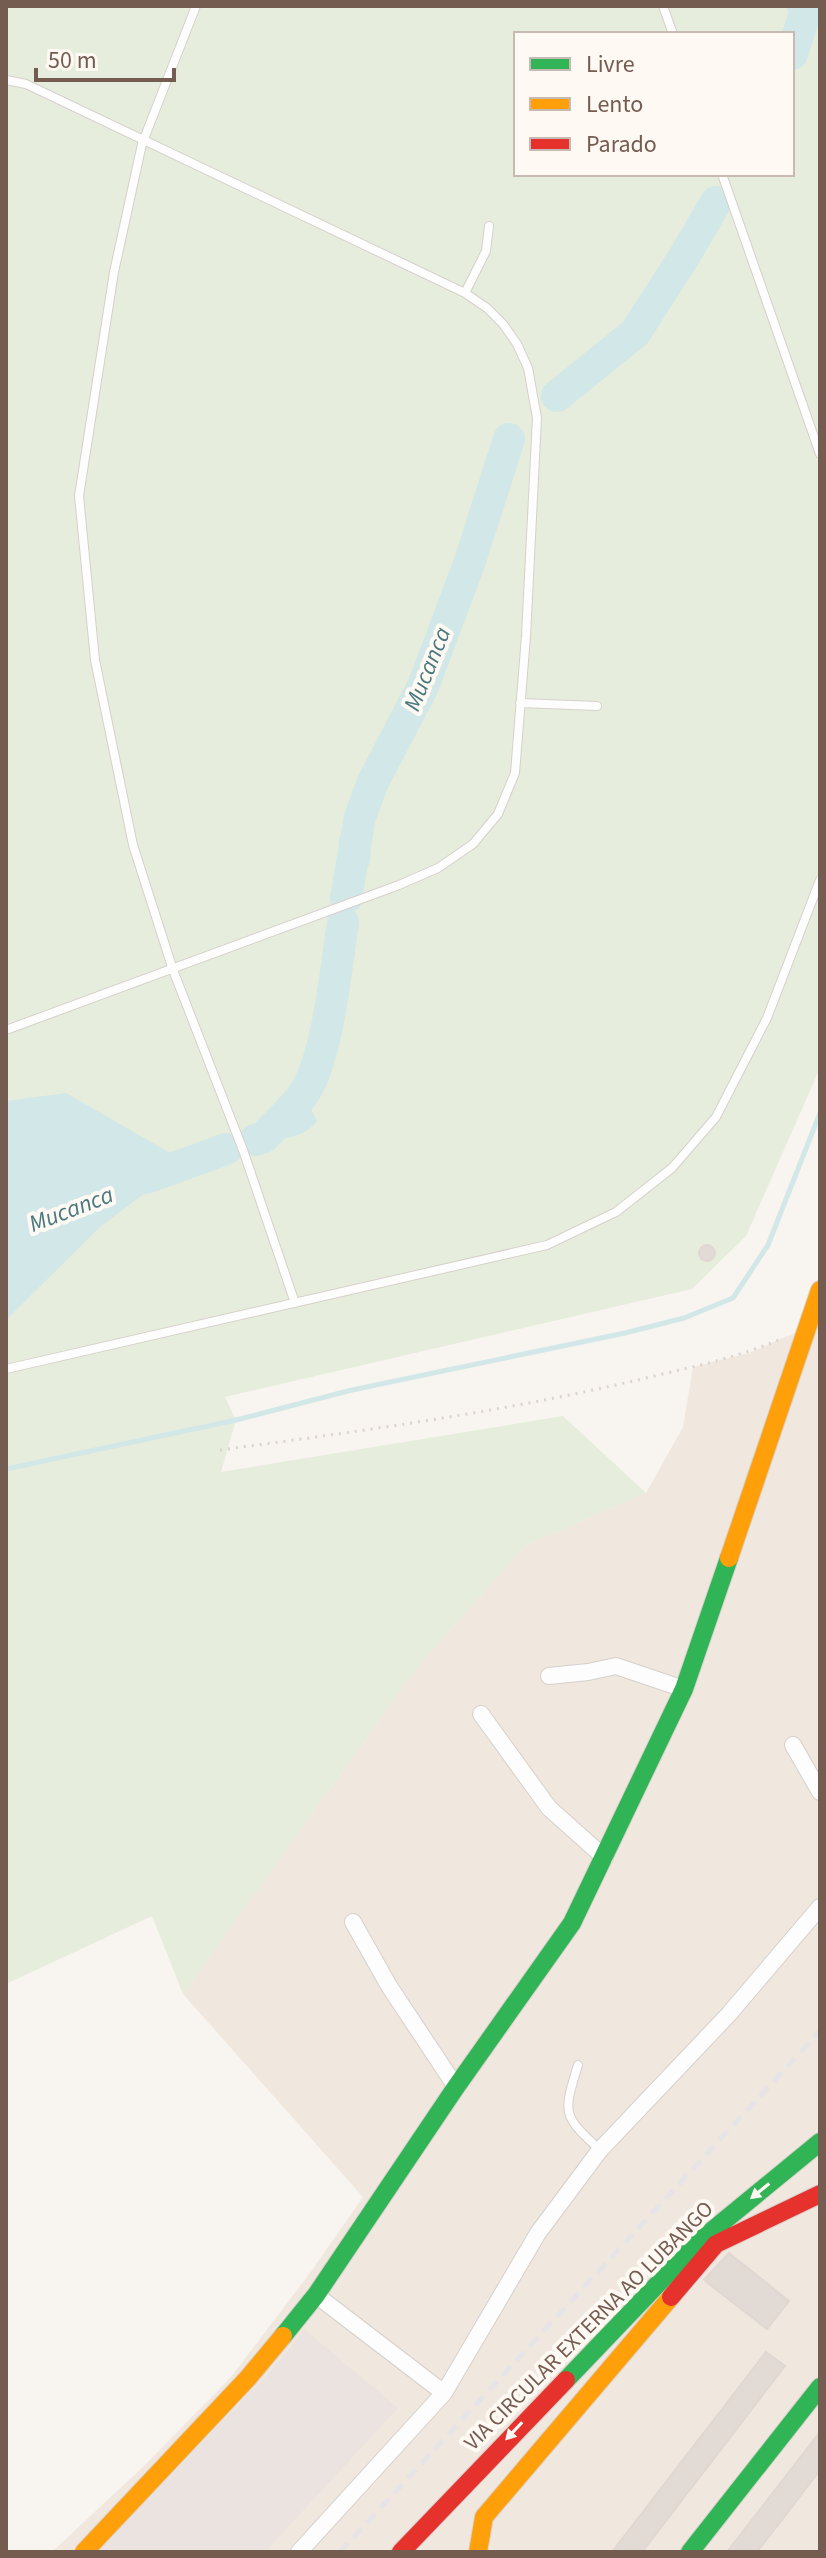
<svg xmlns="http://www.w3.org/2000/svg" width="826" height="2558" font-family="'Source Sans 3',sans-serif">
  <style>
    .residential { fill: #f0e7df }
    .industrial { fill: #eae3df }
    .green { fill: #e7eddc; fill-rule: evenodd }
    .water { fill: #d2e7e8 }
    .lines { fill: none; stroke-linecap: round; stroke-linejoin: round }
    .stream { stroke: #d2e7e8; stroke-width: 5 }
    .river { stroke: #d2e7e8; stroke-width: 32 }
    .building { fill: #e2dad5; stroke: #e0d7d3; stroke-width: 2 }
    .lane-casing { stroke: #d6d0cb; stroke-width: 10 }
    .street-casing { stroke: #d6d0cb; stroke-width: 18 }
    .fast-casing { stroke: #d8d1cc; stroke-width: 20 }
    .slow-casing { stroke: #d8d1cc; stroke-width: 20 }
    .jam-casing { stroke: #d8d1cc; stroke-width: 20 }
    .path { stroke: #dad3d1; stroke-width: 3; stroke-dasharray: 2 6; stroke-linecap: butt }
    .lane { stroke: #fefdfd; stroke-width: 8 }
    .street { stroke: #fefdfd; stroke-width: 16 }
    .fast { stroke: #30b455; stroke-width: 18 }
    .slow { stroke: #ff9f0a; stroke-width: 18 }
    .jam { stroke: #e5322d; stroke-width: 18 }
    .rail { stroke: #e6e4e6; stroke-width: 5; stroke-dasharray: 12 8; stroke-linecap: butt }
    .oneway { fill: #fef9f3 }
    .labels { text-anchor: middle; stroke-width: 8; stroke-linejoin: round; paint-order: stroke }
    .street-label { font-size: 22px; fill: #755c51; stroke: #fef9f3 }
    .water-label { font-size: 24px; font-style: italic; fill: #49797f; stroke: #fef9f3 }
  </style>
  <rect width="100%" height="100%" fill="#f8f4f0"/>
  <path class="residential" d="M820,1290V2552H52L146,2464L231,2377L310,2273L363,2197L183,1994L419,1665L525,1546L646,1493L683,1427L693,1367L749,1353L808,1327Z"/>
  <path class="industrial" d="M304,2329L398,2408L265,2552H96L274,2368Z"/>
  <path class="green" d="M6,6H820V1068L746,1236L692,1289L225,1397L236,1420L221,1472L563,1416L646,1493L525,1546L419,1665L183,1994L152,1916L6,1984ZM516,34H792V174H516Z"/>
  <path class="water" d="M360,817L363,835L371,850L369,865L361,877L350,883C340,872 337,853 339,838L348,831L352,818Z
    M66,1093L186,1162L100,1227L6,1320V1101Z
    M303,1095L317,1121C303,1139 284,1139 264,1137L260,1128C269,1109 286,1103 303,1095Z"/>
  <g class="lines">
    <path class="stream" d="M6,1469L236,1420L352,1390L625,1333L684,1318L733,1298L768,1245L820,1113"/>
    <path class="river" d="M792,54L805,13L803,6
      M557,396L635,333L685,255L716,202
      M346,898L360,817L372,784L424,684L470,561L509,439
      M255,1140L264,1137C276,1124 291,1111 302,1096C328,1061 336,967 343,922
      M146,1178L226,1149"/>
  </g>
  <path class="building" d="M699 1253a8 8 0 1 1 16 0a8 8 0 1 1-16 0Z
    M729,2253L789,2301L767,2329L704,2280Z
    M766,2352L785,2366L649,2543L642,2552H612Z
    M820,2432V2470L788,2512L757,2552H727Z"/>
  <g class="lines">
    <g class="lane-casing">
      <path id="lane" d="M196,6L142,144L114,272L79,496L95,660L133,845L173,970L243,1150L295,1303
        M663,6L673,34
        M6,80L26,84L465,293L487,308L503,324L517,344L528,368L537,418L526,636L515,773L498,814L473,844L438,868L399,885L6,1030
        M722,174L820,454
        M465,293L486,251L489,226
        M520,703L597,706
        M6,1369L547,1245L616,1212L672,1168L716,1117L767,1018L820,880
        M578,2065C563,2114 562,2115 600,2150"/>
    </g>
    <g class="street-casing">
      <path id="street" d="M549,1676L588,1672L616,1666L684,1689
        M481,1714L549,1808L605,1858
        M793,1745L820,1792
        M353,1922L389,1986L456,2087
        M316,2295L444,2393
        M299,2552L444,2393L538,2233L600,2150L729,2014L820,1907"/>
    </g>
    <g class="fast-casing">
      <path id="fast" d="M283,2336L316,2295L456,2087L572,1923L684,1689L729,1558
        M566,2380L697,2243L820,2142
        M690,2552L820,2387"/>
    </g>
    <g class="slow-casing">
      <path id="slow" d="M729,1558L820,1290
        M84,2552L248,2378L283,2336
        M478,2552L484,2517L671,2297"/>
    </g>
    <g class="jam-casing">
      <path id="jam" d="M671,2297L716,2244L820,2194
        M401,2552L566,2380"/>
    </g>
    <path class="path" d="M220,1450C362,1431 503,1412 642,1379C690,1367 738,1358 783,1338"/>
    <use href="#lane" class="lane"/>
    <use href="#street" class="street"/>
    <use href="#fast" class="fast"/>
    <use href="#slow" class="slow"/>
    <use href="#jam" class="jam"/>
    <path class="rail" d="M340,2552L820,2031"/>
  </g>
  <defs><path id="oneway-solid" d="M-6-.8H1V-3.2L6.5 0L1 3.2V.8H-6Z" transform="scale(2)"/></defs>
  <g class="oneway">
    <use href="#oneway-solid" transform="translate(760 2191) rotate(141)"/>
    <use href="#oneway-solid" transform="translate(514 2431) rotate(133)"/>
  </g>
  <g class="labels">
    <g class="street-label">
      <text transform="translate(588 2325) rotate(-45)" y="8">VIA CIRCULAR EXTERNA AO LUBANGO</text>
    </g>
    <g class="water-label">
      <text transform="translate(427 669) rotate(-68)" y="8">Mucanca</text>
      <text transform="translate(71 1209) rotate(-21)" y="8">Mucanca</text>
    </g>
  </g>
  <rect width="826" height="2558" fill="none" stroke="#755c51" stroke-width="16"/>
  <rect x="514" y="32" width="280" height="144" fill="#fef9f3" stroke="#c7bab2" stroke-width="2"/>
  <rect x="530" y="58" width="40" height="12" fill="#30b455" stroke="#c7bab2" stroke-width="2"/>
  <text x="586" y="72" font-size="24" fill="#755c51">Livre</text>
  <rect x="530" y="98" width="40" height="12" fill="#ff9f0a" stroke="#c7bab2" stroke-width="2"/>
  <text x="586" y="112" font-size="24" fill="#755c51">Lento</text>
  <rect x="530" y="138" width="40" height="12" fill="#e5322d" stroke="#c7bab2" stroke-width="2"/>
  <text x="586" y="152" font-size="24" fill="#755c51">Parado</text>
  <path d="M36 68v12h138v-12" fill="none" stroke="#755c51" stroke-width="4"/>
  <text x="48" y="68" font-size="24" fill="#755c51" stroke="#fef9f3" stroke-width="6" paint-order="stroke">50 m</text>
</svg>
